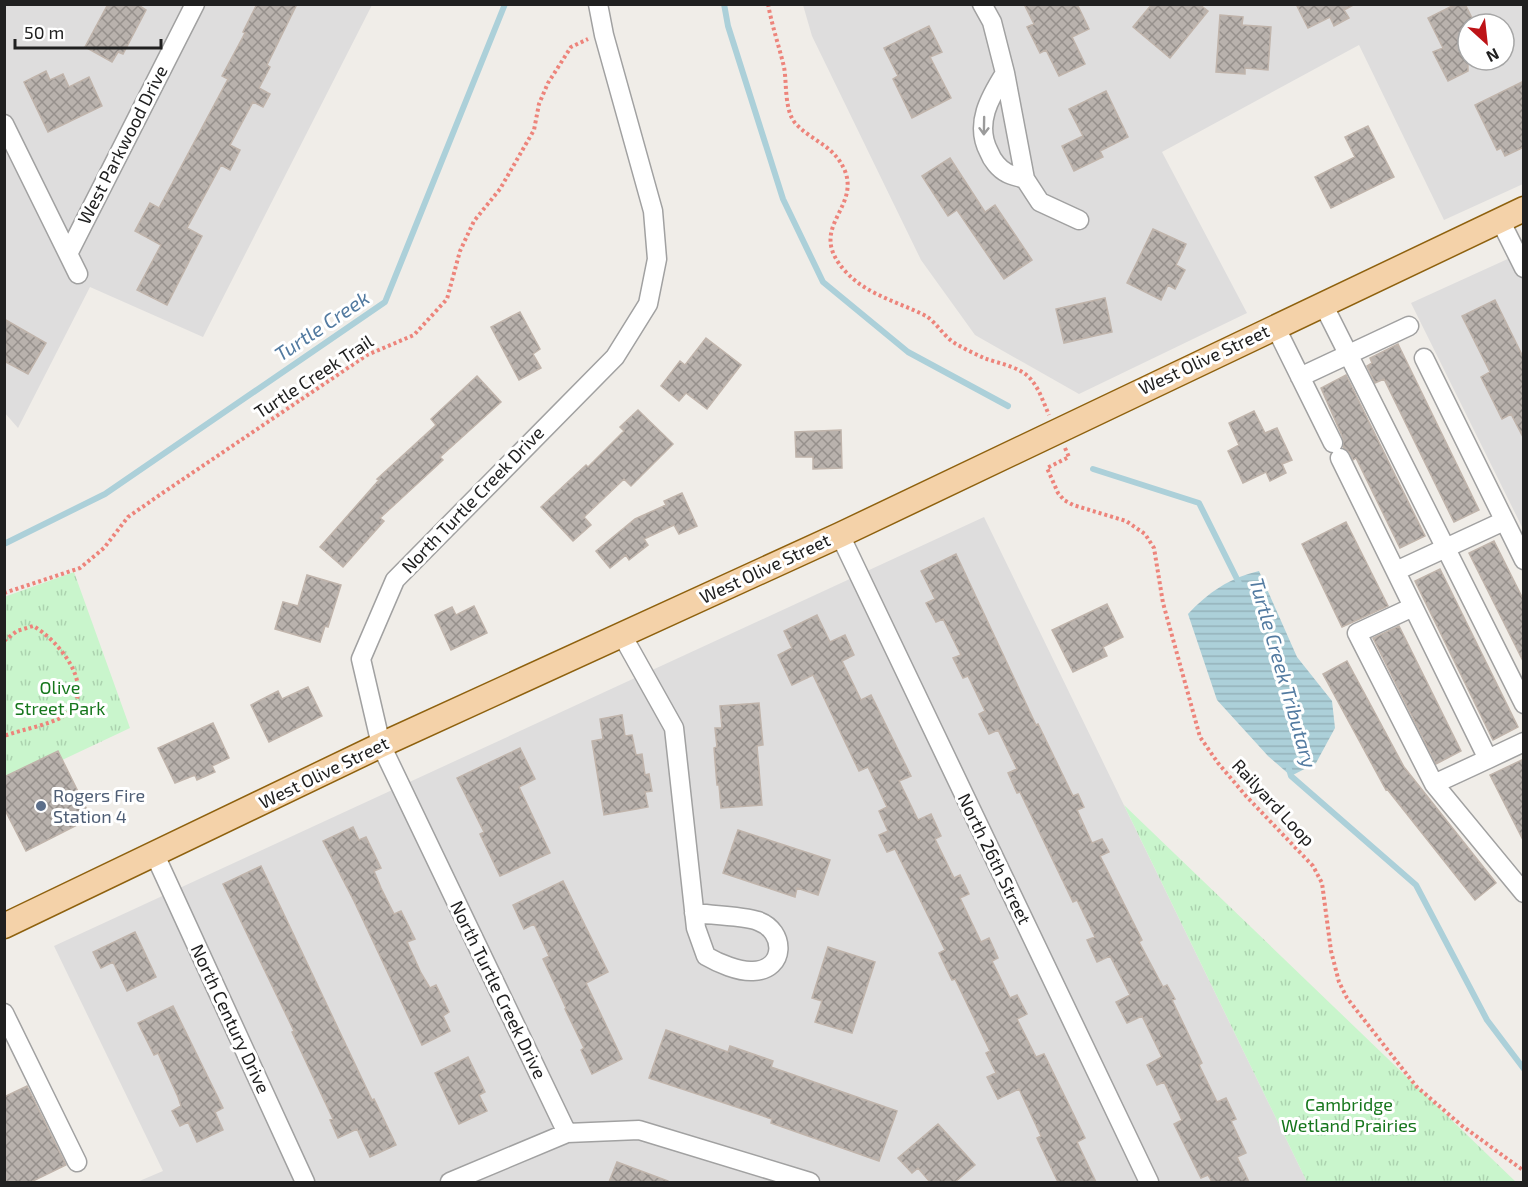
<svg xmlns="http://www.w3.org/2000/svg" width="1528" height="1187" font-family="'Exo 2',sans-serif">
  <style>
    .residential { fill: #dedddd; fill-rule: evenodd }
    .park { fill: url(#park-tufts) }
    .water { fill: url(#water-rules) }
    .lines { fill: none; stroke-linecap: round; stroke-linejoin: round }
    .stream { stroke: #acd0d9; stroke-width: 6 }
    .building { fill: url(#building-cross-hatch); stroke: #c0b4ab; stroke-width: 1.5 }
    .minor-casing { stroke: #a1a1a1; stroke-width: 21 }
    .major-casing { stroke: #8e610e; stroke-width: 27 }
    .path { stroke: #ed847b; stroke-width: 4; stroke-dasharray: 3 3; stroke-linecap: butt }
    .minor { stroke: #fff; stroke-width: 18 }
    .major { stroke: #f4d2a9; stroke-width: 24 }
    .oneway { stroke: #9b9b9b }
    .service-dot { fill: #5c6f8a; stroke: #fff; stroke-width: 2 }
    .labels { text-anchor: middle; stroke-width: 6; stroke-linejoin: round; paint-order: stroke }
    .street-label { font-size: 18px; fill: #202020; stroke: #fff }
    .park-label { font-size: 18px; fill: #16761c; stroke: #fff }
    .service-label { font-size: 18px; fill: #4e5e75; stroke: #fff; text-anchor: start }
    .water-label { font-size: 20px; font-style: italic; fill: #527aa0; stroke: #fff }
  </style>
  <defs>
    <pattern id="park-tufts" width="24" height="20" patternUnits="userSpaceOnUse" patternTransform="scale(1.5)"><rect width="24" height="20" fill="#c9f5cc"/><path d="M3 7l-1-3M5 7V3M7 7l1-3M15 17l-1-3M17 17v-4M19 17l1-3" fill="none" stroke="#acd2af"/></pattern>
    <pattern id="water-rules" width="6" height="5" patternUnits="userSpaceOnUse" patternTransform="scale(1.5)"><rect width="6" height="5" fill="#acd0d9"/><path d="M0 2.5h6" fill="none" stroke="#94b2ba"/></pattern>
    <pattern id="building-cross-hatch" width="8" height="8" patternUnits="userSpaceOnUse" patternTransform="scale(1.5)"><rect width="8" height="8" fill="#b9b2ad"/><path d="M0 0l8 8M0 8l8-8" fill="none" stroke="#96908c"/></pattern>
  </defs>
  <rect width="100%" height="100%" fill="#f0ede8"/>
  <path class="residential" d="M4,5H372L203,337L90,287L18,428L4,412Z
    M803,5H1523V184L1444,220L1359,45L1162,152L1247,313L1079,394L975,335L921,260L812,36ZM1468,24H1504V60H1468Z
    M1523,252V529L1411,303Z
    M984,517L1307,1182H137L163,1171L54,946Z"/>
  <path class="park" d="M74,572L130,728L5,787L4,597Z
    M1124,805L1516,1182H1307Z"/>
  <path class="water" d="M1259,571L1297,657L1332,701L1335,728L1316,763L1291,776L1268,756L1217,700L1188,614C1209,592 1229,578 1259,571Z"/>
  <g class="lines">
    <path class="stream" d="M724,4L728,26L783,199L823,282L908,352L1008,406
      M1093,469L1199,503L1239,583
      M4,544L105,494L385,302L505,4
      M1289,769L1291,776L1416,885L1487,1020L1524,1069"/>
  </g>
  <path class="building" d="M108,4H137L146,10L123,54L118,52L112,62L85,47Z
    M257,4H297L267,65L270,67L259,88L270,94L263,107L253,102L230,145L240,150L230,170L221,165L187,228L202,236L167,305L137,290L161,245L135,231L150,203L159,208L228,79L222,76L245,33L243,32Z
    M1024,4H1077L1089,29L1072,37L1085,64L1059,76L1046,50L1040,53L1027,27L1034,24Z
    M1152,4H1199L1208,11L1170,58L1133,27Z
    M1296,4H1355L1344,10L1349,18L1334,26L1330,17L1308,28Z
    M1456,4H1465L1475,24H1468V71L1448,81L1433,52L1443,48L1428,18Z
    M1220,15L1243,17L1242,25L1271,27L1268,70L1245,68V74L1216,72Z
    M929,26L942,52L930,57L951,98L912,118L893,79L898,76L884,48Z
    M46,71L50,80L63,74L69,87L89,77L102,106L48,132L24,82Z
    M1524,81V147L1505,156L1501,148L1497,150L1475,105Z
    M1106,91L1128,137L1100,151L1103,157L1074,171L1062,146L1083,136L1069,109Z
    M1368,126L1394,177L1331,208L1315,177L1355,157L1345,137Z
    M950,158L985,212L995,205L1032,260L1004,279L957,210L948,216L922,176Z
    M1153,229L1186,244L1176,265L1185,270L1175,289L1168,285L1161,300L1127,283Z
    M1105,298L1112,332L1064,343L1056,309Z
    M1495,300L1524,359V439L1511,414L1502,419L1481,377L1490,372L1462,316Z
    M520,312L540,349L533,354L541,368L519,380L491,327Z
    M4,319L46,343L28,374L4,361Z
    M706,338L741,365L707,409L686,393L679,401L661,386L680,361L685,365Z
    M1398,344L1479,510L1454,522L1384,379L1375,383L1367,366L1372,363L1370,358Z
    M1346,375L1425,536L1400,548L1356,458L1353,460L1350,453L1343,447V438L1321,388Z
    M477,376L501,402L440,457L443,460L380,518L384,521L343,567L320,547L379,480L377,479L436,425L431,419Z
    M638,410L673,444L631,486L624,479L584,517L591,525L573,541L541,507L586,465L588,467L624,431L620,427Z
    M1254,411L1265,433L1277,428L1292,460L1282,464L1286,473L1270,481L1266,472L1243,483L1228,451L1239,445L1229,423Z
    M841,430L842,468L813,469V457H796L795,432Z
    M682,493L697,526L679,534L674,525L644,539L648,545L629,560L626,555L610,568L596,551L635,519L666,505L664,501Z
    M1346,522L1388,606L1342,627L1302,544Z
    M1494,541L1524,601V663L1469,553Z
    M956,554L1036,725L1038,724L1073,796L1078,794L1084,807L1077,810L1092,843L1102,839L1109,852L1100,856L1142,940L1139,942L1163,987L1167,985L1175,999L1172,1000L1202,1063L1199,1065L1217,1102L1226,1098L1236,1119L1231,1121L1246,1153L1237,1157L1249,1182H1212L1208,1175L1201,1178L1174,1124L1182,1120L1164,1082L1157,1085L1147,1065L1162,1057L1142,1016L1127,1023L1116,1002L1130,995L1110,956L1097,962L1087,940L1095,937L1077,900L1073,902L1020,792L1017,793L1008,773L1017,769L998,730L989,734L979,714L985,711L968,676L963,678L953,658L961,655L943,619L936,622L926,603L935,599L921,571Z
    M1440,569L1518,727L1493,740L1415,581Z
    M307,575L341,585L328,627L325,626L320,642L275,629L283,602L298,606Z
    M1107,604L1123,637L1103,647L1107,656L1073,672L1052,630Z
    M474,606L487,633L451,650L435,615L452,607L456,615Z
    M817,615L830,642L845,635L854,655L842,661L861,700L871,695L911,776L899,781L918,820L931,814L941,836L935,839L954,878L960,875L969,894L960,898L981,942L989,938L998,958L992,961L1010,998L1017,995L1027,1014L1017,1019L1036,1057L1044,1054L1085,1138L1077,1142L1096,1182H1058L1037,1138L1041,1136L1019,1089L998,1099L987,1077L996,1073L986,1053L990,1051L955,979L952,980L939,953L945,950L895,849L887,852L879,835L888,831L879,811L887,807L868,767L859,771L813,675L792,685L778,655L792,648L784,631Z
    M1399,626L1461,751L1436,764L1373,638Z
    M1347,661L1404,767L1496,883L1475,900L1387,789L1386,790L1323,674Z
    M308,687L322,716L269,742L251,705L278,691L282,699Z
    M759,703L763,745L757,746L762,805L721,808L719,785H717L714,748L717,747L715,728H722L720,706Z
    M622,715L625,736L632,735L636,755L642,754L645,775L649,774L652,791L645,792L648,807L604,815L592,741L603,739L600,719Z
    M213,723L229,758L212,766L215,772L197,780L195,775L175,783L158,748Z
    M520,748L535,779L519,787L550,853L500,876L480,834L484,832L457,778Z
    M58,751L91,818L26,851L4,808V777Z
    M1524,759V842L1490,775Z
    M353,827L359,840L366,837L381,868L374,871L381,888L394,914L401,911L415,939L407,942L421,973L430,988L436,985L449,1012L443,1016L450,1031L422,1045L354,901L323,841Z
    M738,830L830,860L818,895L797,888L795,897L723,873Z
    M261,866L372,1100L374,1099L396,1145L370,1157L357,1129L338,1138L330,1120L333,1119L292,1032L294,1031L223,884Z
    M563,881L608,972L586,983L622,1059L592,1074L581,1050L584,1048L565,1009L566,1008L543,959L549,956L534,924L524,929L513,905Z
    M135,932L156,977L127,991L113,962L101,968L93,952Z
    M828,947L875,962L852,1033L815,1022L822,1001L812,998Z
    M173,1006L223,1108L215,1112L223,1130L197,1142L188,1122L180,1126L172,1111L181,1106L178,1097L158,1053L154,1055L138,1023Z
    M666,1030L728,1052L730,1046L773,1061L771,1067L897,1111L879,1161L771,1123L772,1119L649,1078Z
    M468,1057L485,1092L479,1095L487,1111L459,1124L435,1073Z
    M27,1086L66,1165L31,1182H4V1097Z
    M938,1124L975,1165L955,1182H930L918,1168L912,1173L898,1158Z
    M617,1162L668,1181V1182H609Z"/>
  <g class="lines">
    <g class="minor-casing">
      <path id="minor" d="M982,4L992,22L1005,73L1025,179L1040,202L1079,220
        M1005,73C990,97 974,124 989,152C992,160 999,169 1007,173C1012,176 1020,177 1025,179
        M4,124L78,274
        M1500,220L1524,268
        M68,254L195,4
        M1323,304L1524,704
        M1275,326L1333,443
        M1424,358L1524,560
        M1300,377L1409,326
        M1340,458L1488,759L1434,784L1524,893
        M840,535L1149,1182
        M1396,571L1504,521
        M1413,607L1357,633L1434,784
        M622,635L674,728L696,928L706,956C718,963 739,972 753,971C786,970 786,931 758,921C744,916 711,915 694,913
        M1488,759L1524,742
        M155,855L305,1182
        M4,1013L77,1162
        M567,1133L381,745L361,659L395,580L615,357L648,304L657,259L653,211L604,35L598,4
        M450,1182L567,1133L639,1130L810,1182"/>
    </g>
    <g class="major-casing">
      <path id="major" d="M4,926L381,745L840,535L1524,209"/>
    </g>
    <path class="path" d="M768,4C772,26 779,46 784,67C787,83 784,111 796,124C813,142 834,145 845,171C860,210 805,228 846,272C867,295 899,302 926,316C936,322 944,337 956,344C965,349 975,354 984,358C1000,364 1023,367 1033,382C1040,391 1044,404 1049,415
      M1065,448L1069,457L1047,468L1058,493L1064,500L1073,505L1126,521L1145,534L1154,548L1163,603L1200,737L1218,763L1246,796L1313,866L1322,883L1331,951L1339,982L1347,998L1416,1086L1461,1125L1524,1171
      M4,593L80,568L104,548L128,517L164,492L367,355L414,335L447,299L460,251L474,221L500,189L534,130L539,104L548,83L571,47L588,39
      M4,641L17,631L33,626C57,639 95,684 70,711C58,724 22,729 4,736"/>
    <use href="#minor" class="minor"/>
    <use href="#major" class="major"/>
  </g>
  <defs><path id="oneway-shaft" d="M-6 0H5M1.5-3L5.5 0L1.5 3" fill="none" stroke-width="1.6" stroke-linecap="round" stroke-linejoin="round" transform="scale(1.5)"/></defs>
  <use class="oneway" href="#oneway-shaft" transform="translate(984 126) rotate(91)"/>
  <circle class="service-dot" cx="41" cy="806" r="6"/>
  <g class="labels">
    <g class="street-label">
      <text transform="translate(123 145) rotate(-63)" y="6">West Parkwood Drive</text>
      <text transform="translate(1204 360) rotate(-25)" y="6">West Olive Street</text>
      <text transform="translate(314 377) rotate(-33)" y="6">Turtle Creek Trail</text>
      <text transform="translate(473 500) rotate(-46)" y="6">North Turtle Creek Drive</text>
      <text transform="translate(765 569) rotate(-25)" y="6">West Olive Street</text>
      <text transform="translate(324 773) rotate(-26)" y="6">West Olive Street</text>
      <text transform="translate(1273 803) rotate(47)" y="6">Railyard Loop</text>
      <text transform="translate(994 859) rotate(64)" y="6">North 26th Street</text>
      <text transform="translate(498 990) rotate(64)" y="6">North Turtle Creek Drive</text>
      <text transform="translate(230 1019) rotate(65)" y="6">North Century Drive</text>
    </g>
    <g class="park-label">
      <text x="60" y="694">Olive<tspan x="60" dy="21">Street Park</tspan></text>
      <text x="1349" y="1111">Cambridge<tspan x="1349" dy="21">Wetland Prairies</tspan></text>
    </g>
    <g class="service-label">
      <text x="53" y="802">Rogers Fire<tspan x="53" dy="21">Station 4</tspan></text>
    </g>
    <g class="water-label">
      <text transform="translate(322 326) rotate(-34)" y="7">Turtle Creek</text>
      <text transform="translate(1283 673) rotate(74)" y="7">Turtle Creek Tributary</text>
    </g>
  </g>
  <rect width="1528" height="1187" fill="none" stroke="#202020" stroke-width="12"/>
  <g transform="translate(1486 42) rotate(153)"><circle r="28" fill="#ffffff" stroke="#a6a6a6" stroke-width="1.5"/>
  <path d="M0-4.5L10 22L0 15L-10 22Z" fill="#bd1317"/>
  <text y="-9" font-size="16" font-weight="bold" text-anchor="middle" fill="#202020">N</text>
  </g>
  <path d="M15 39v9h146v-9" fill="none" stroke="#202020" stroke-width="3"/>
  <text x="24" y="39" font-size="18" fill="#202020" stroke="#ffffff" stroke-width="4.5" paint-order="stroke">50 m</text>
</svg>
